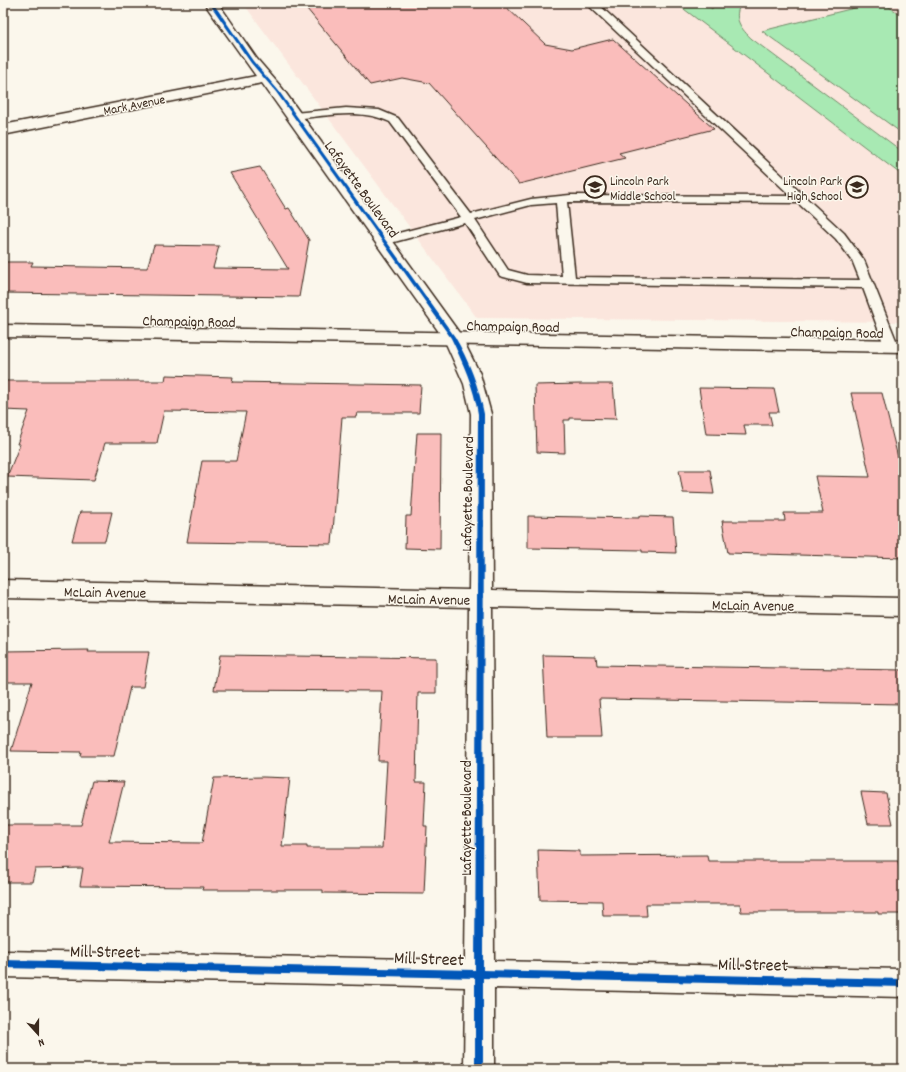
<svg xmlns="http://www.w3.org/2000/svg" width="906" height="1072" font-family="Dekko,sans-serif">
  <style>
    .built { fill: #fbe6dd }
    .green { fill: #a8e9b3; stroke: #728a68 }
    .building { fill: #fabdbb; stroke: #3b2a1e }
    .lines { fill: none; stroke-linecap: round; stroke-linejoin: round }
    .service-casing { stroke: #3b2a1e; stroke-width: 3 }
    .minor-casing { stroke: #3b2a1e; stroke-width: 3 }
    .tertiary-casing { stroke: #3b2a1e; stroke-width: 3 }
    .service { fill: #fbf7ec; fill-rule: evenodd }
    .minor { fill: #fbf7ec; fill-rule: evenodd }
    .tertiary { fill: #fbf7ec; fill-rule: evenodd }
    .cycleway-casing { stroke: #fbf7ec; stroke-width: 2 }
    .cycleway { fill: #0057b8; fill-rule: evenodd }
    .labels { text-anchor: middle; stroke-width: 3; stroke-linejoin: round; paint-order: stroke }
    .far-street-label { font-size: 13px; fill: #3b2a1e; stroke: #fbf7ec }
    .far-poi-label { font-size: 13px; fill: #3b2a1e; stroke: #fbf7ec; text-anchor: start }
    .street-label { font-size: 15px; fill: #3b2a1e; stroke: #fbf7ec }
    .near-street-label { font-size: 18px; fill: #3b2a1e; stroke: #fbf7ec }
  </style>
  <rect width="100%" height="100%" fill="#fbf7ec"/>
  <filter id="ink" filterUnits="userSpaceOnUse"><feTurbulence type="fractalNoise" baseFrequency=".025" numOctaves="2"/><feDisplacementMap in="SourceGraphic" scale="8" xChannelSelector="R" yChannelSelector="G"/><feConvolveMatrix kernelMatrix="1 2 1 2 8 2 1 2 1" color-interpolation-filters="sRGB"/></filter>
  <g filter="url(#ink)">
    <path class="built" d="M243,3H903V322L477,318Z"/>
    <path class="green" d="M676,3H704L712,9L714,3H742C731,17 742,30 752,39L903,152V176Z
      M874,3H883L903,16V134L762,31Z"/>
    <path class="building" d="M302,3H502L545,44L572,49L613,39L714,129L619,153L625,158L519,184L429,83L402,78L370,85Z
      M260,167L286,209L289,208L309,240L299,297L3,293V262H33L31,266L147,268L154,245L219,246L213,268L288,269L230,173Z
      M166,375L233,377L232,382L421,385L419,413H357L356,417H342L332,544L187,542L202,461H236L246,412L164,411L157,443H105L94,480L7,477L20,444H17L29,411L3,410V381H165Z
      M580,384H613L616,419L570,418V420H564L565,453L537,452L535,385Z
      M699,388L774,389L779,412H769L772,425H744L746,435L706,434Z
      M851,393H882L903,478V558L728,553L722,521H785L784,513H823L815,476L870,477Z
      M417,433H441L440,549L405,548L406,516H411Z
      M679,470H710L714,494L683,493Z
      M80,512H112L105,541H72Z
      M528,516L639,518V516L673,517L676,553L642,552V550L528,548Z
      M89,650L88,652H149L143,687H130L114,756H80L81,752L11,751L32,682H3V651Z
      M220,655L436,658V693H418L416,782H426L424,826H427L424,894L323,893V890H202L203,887L80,886L83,868L35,869L32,882H3V825H81L92,781L124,782L109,842L202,843L214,778L263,777L290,778L282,846H307V848H382L387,761H378L382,691L214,690Z
      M543,655L596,656L597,665L903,670V704L599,699L602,738H547Z
      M861,792L886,793L893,824H868Z
      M538,850L580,851V856L707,855L708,861H898L903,880V914H878V912H741L740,904H646L647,916H603L602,901L540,900Z"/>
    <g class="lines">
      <g class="service-casing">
        <path id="service" d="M586,3H597L844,233L864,260L898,345L896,348H886L884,345L863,288L527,283L500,276L465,223L383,245L379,244L377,241L379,238L461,217L390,122C361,108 326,116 294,119L289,116L294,113L346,108L379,110L398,118L471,214L531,199L570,195L791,196ZM567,202L798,203L836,239L852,260L860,280L575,277ZM556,203L562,276L527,275L508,270L475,220L531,205Z"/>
      </g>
      <g class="minor-casing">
        <path id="minor" d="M204,3H218L257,59L282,88L460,334L480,374L491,414L492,590L903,598V616L492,607L494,961L903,969V997L494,988V1069H464L465,987L3,977V951L465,960L469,607L3,598V580L469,590L471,414L464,384L444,339L262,83L3,135V125L256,76Z"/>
      </g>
      <g class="tertiary-casing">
        <path id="tertiary" d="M3,325L903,340V352L3,337Z"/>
      </g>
      <use href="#service" class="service"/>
      <use href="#minor" class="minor"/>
      <use href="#tertiary" class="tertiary"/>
      <g class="cycleway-casing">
        <path id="cycleway" d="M209,3H213L253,61L278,90L455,337C469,361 479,387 484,414L483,970L903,979V987L483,978V1069H475V978L3,968V960L475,970L478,414C474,387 463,363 451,338L276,92L251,63Z"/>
      </g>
      <use href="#cycleway" class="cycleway"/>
    </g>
  </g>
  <defs>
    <g id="school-ring" transform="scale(1.15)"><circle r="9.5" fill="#fbf7ec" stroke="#3b2a1e" stroke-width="1.5"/><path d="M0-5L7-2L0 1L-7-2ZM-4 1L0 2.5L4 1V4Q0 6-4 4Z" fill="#3b2a1e"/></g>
  </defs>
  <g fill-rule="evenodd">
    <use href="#school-ring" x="595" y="187"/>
    <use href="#school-ring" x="857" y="187"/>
  </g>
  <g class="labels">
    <g class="far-street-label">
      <text transform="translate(134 104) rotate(-11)" y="5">Mark Avenue</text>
    </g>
    <g class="far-poi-label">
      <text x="610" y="185">Lincoln Park<tspan x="610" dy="15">Middle School</tspan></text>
      <text x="842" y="185" text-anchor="end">Lincoln Park<tspan x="842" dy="15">High School</tspan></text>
    </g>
    <g class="street-label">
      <text transform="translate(362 189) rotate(54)" y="5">Lafayette Boulevard</text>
      <text transform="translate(189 321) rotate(1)" y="5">Champaign Road</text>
      <text transform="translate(513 326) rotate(1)" y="5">Champaign Road</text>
      <text transform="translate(837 332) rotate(1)" y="5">Champaign Road</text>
      <text transform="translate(467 494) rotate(-89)" y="5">Lafayette Boulevard</text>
      <text transform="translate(105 592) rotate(1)" y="5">McLain Avenue</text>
      <text transform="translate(429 599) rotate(1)" y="5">McLain Avenue</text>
      <text transform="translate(753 605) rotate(1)" y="5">McLain Avenue</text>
      <text transform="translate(466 818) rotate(-90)" y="5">Lafayette Boulevard</text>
    </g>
    <g class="near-street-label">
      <text transform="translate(105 951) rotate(1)" y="6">Mill Street</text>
      <text transform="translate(429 958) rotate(2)" y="6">Mill Street</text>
      <text transform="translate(753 964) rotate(1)" y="6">Mill Street</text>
    </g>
  </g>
  <rect width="906" height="1072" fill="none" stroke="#fbf7ec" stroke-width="16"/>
  <rect x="8" y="8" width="890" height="1056" fill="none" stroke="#3b2a1e" stroke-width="1.5" filter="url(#ink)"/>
  <g transform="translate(38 1034) rotate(159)" stroke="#fbf7ec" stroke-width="3" paint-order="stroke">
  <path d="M0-3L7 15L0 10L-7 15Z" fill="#3b2a1e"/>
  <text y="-6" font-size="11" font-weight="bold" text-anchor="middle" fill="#3b2a1e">N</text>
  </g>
</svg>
